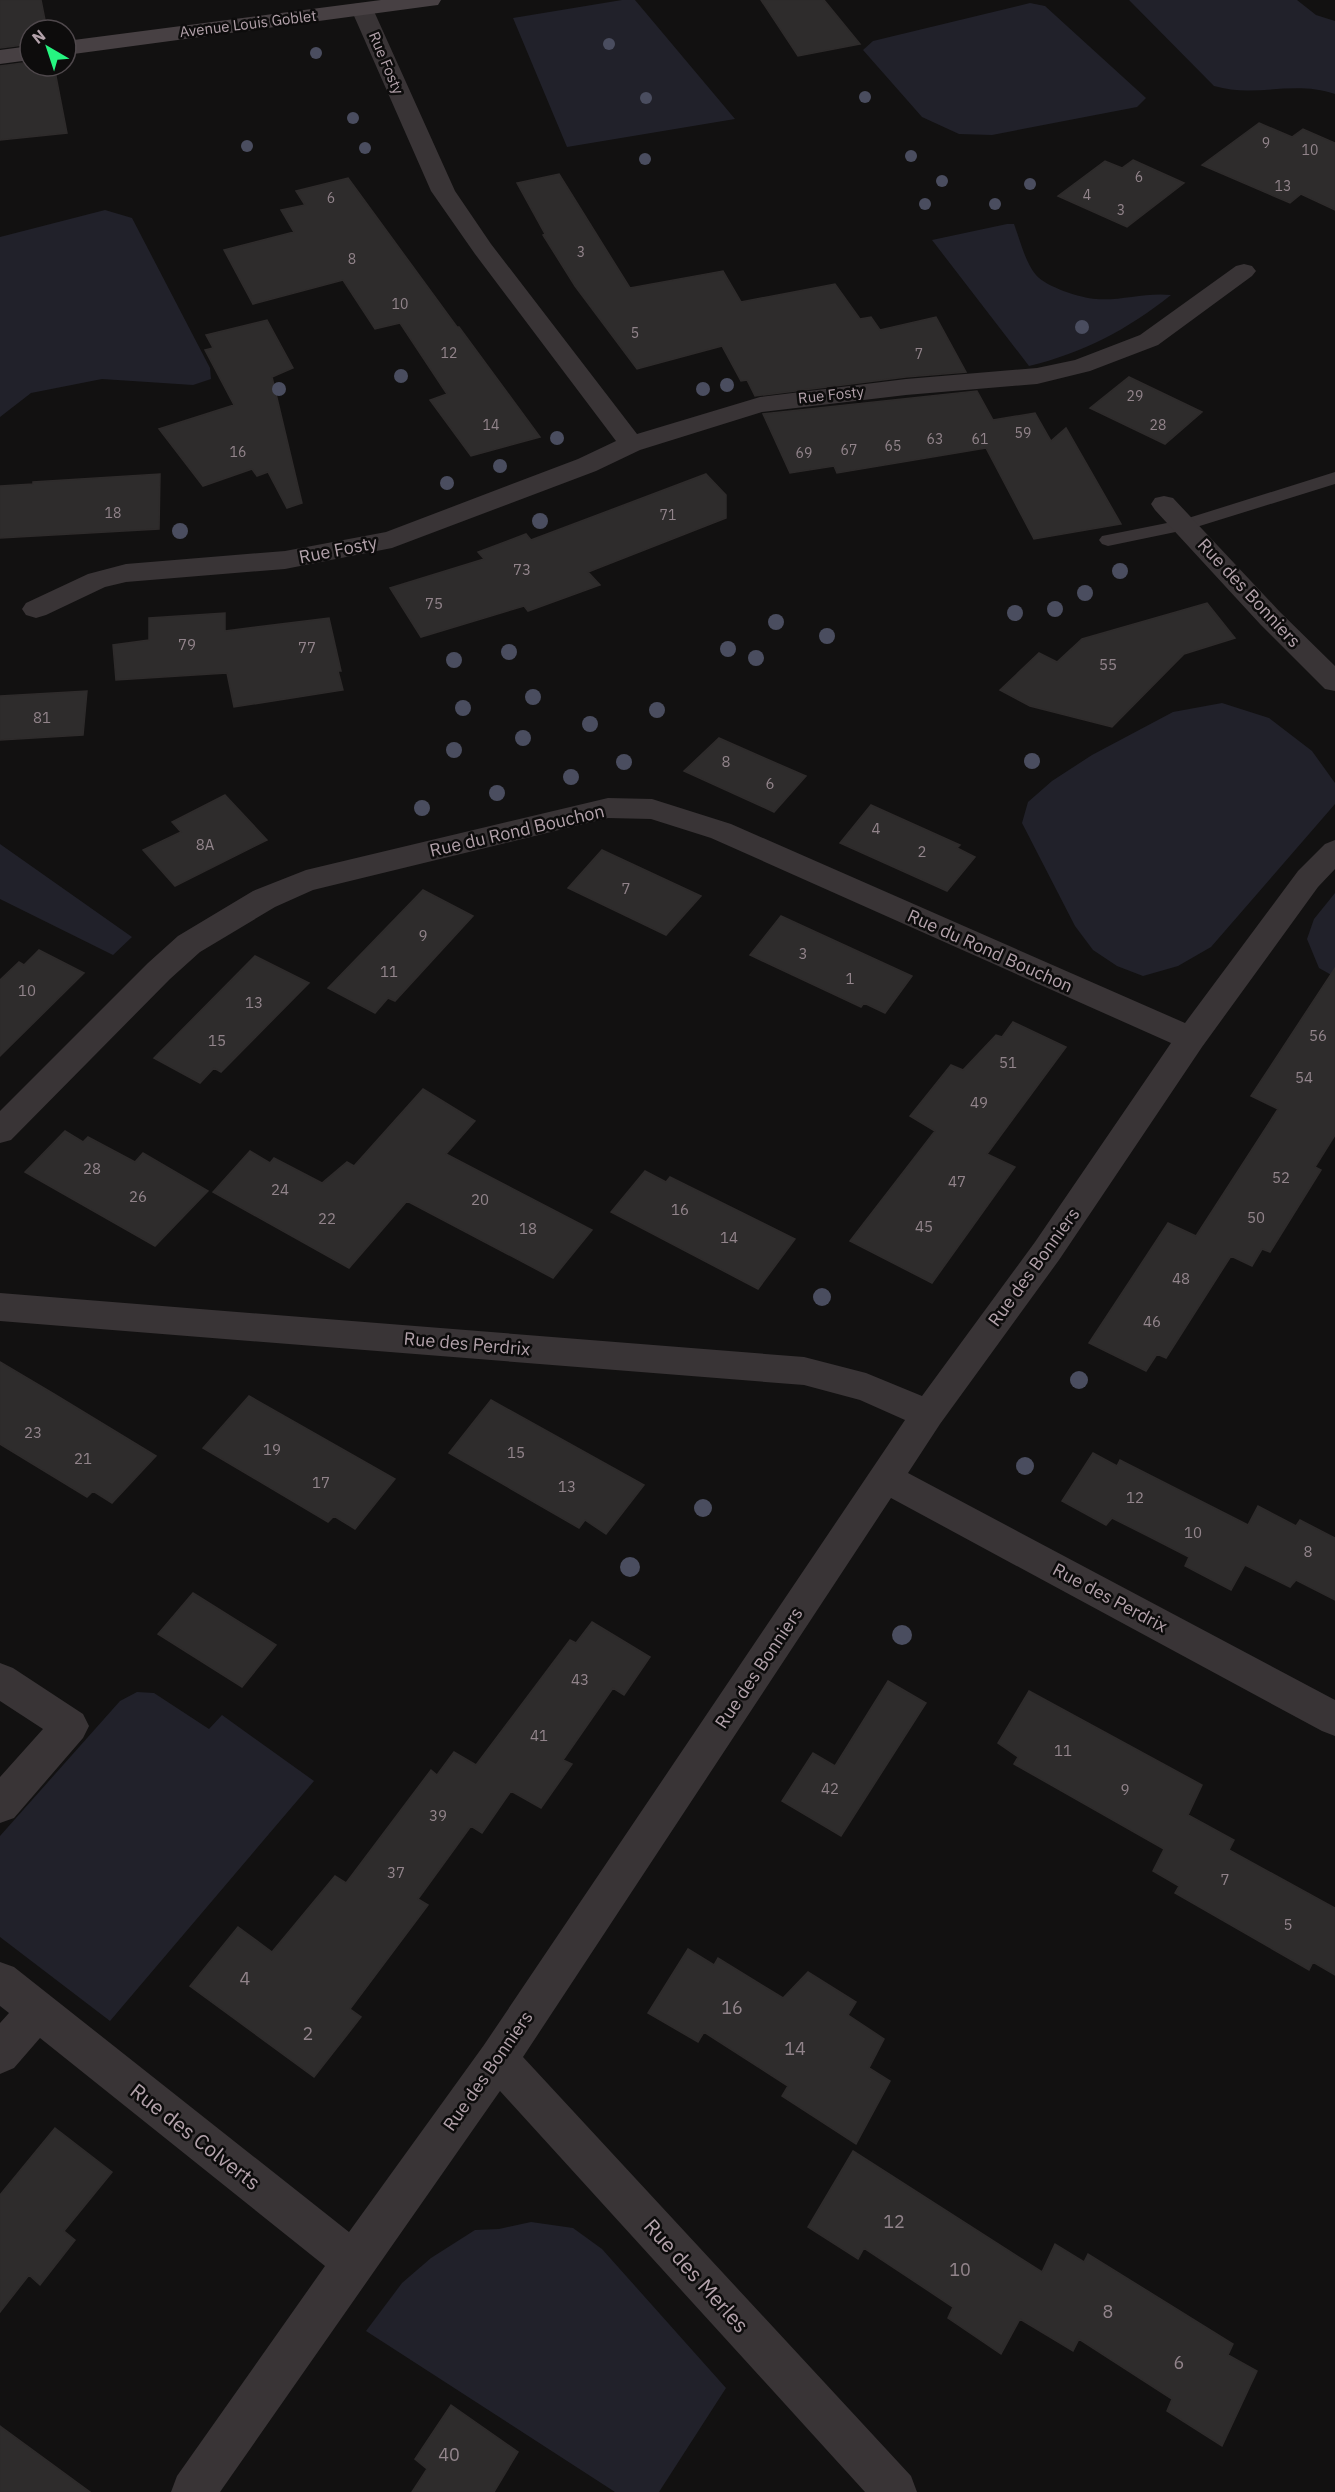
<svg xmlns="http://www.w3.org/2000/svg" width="1335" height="2492" font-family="'IBM Plex Sans',sans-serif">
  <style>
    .green { fill: #21212a }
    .building { fill: #2e2c2c; stroke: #2e2b2b; stroke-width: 1.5 }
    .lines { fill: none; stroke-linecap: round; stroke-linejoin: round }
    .lane { fill: #393436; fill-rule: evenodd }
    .street { fill: #393436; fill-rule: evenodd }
    .secondary { fill: #474043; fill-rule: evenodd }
    .tree { fill: #4a4d5f }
    .labels { text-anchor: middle; stroke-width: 5; stroke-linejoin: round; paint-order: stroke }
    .far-number-label { font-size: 14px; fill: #92848b }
    .far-street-label { font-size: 15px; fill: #b3a2ab; stroke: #0d0c0c }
    .number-label { font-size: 15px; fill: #92848b }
    .street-label { font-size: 18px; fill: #b3a2ab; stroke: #0d0c0c }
    .near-number-label { font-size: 18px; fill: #92848b }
    .near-street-label { font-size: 21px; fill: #b3a2ab; stroke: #0d0c0c }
  </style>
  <rect width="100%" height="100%" fill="#121111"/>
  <path class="green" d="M622,0H635L735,119L567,147L513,18Z
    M1129,0H1297L1316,15L1335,21V94C1294,80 1254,98 1214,86Z
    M1030,3L1045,6L1146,98L1137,107L992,135L959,134L922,117L863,50L873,41Z
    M105,210L132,218L210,368L211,379L193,385L102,379L31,393L0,417V237Z
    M1007,224H1014C1020,240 1025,262 1036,275C1046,287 1081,298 1096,299C1121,301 1146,292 1171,295C1127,330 1083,353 1029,366L932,240Z
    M1222,703L1269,718L1312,751L1335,783V804L1211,947L1178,966L1143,976L1117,966L1093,950L1075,926L1022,823L1028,802L1052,781L1092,755L1173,712Z
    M0,844L132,937L113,955L0,899Z
    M1335,893V977L1319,968L1307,939L1314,919Z
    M137,1692L154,1693L209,1729L222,1715L314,1781L110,2021L0,1937V1836L120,1701Z
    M531,2222L573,2228L602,2249L726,2388L659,2492H615L366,2331L402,2283L431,2258L475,2230L499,2229Z"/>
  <path class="building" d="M0,0H41L47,30H30V44L0,48Z
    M761,0H824L860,44L798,56Z
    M30,62V66H54L67,133L0,140V66Z
    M1259,123L1292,137L1303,129L1335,143V210L1301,194L1290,203L1202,165Z
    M1133,160L1184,183L1127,227L1058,196L1105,161L1122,168Z
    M559,174L630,288L723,271L741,302L835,284L860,319L871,317L880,330L936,317L966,372L906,377L755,396L747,380L741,381L722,346L637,369L575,286L543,235L545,234L517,183Z
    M348,178L457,327H459L540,437L471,456L430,400L447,394L400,323L375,329L343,280L253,304L224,250L294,232L281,210L305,205L296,191Z
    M267,320L293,368L272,377L302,503L287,508L268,472L257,476L252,469L203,486L159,429L234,405L205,350L213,348L206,335Z
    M1129,377L1202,412L1165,444L1090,408Z
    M977,391L993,420L1035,413L1051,441L1066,428L1121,524L1034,539L986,448L837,473L834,466L790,473L763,414Z
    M160,474L159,529L0,538V486L33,484V482Z
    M706,474L726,495V518L588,572L600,585L528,611L524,606L421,637L390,588L484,559L478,552L526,534L531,540Z
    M1207,603L1235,638L1184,654L1112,727L1030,706L1000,690L1039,653L1057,662L1082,639Z
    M225,613V631L329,618L341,671H338L343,690L234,707L227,673L116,680L113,645L149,640V618Z
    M87,691L83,735L0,740V696Z
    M719,738L762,757L806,776L774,812L684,771Z
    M225,795L267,840L175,886L143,850L181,832L172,822Z
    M871,805L960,845L957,848L975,857L947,891L840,843Z
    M602,850L701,896L666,935L568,888Z
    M423,890L473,916L395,1001L388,998L375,1013L328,988Z
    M781,916L912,976L885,1013L864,1003L861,1007L750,955Z
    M39,950L84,973L0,1056V980L19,962L24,965Z
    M255,956L309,983L221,1072L214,1068L200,1083L154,1058Z
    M1335,968V1135L1315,1167L1321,1170L1270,1252L1262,1249L1252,1266L1231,1256L1166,1358L1157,1354L1146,1371L1089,1343L1168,1223L1196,1236L1278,1109L1251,1096Z
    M1013,1022L1066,1047L987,1154L1015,1167L932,1283L850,1241L935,1131L910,1116L951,1065L963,1070L996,1035L1002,1037Z
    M423,1089L475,1121L446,1154L592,1230L553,1278L407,1201L349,1268L213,1192L250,1151L270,1163L274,1158L322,1183L347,1162L354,1166Z
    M65,1131L83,1142L88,1137L135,1162L143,1153L208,1191L155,1246L25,1172Z
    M645,1171L666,1182L670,1177L795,1239L758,1289L611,1212Z
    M0,1362L54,1394L156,1456L112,1503L93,1491L87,1497L0,1444Z
    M249,1396L395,1479L355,1529L334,1516L328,1522L203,1448Z
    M491,1400L644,1485L606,1534L585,1520L579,1528L449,1453Z
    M1093,1453L1117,1466L1120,1460L1248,1525L1258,1506L1296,1526L1300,1520L1335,1538V1600L1296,1580L1290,1587L1245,1565L1231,1590L1185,1566L1189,1557L1150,1537L1112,1518L1106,1525L1062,1501Z
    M193,1593L276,1645L242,1687L158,1634Z
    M592,1622L650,1657L624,1695L613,1688L563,1760L572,1764L541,1808L511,1791L482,1833L471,1826L418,1899L428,1905L350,2009L361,2017L314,2077L190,1986L238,1927L272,1952L335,1876L346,1883L431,1770L437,1775L454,1752L476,1765L570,1640L576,1643Z
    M888,1681L926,1703L841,1836L782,1801L813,1753L835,1766Z
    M1029,1691L1202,1785L1188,1815L1234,1840L1229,1850L1335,1908V1975L1313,1962L1309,1970L1175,1893L1179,1886L1153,1871L1164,1849L1014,1764L1018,1757L998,1743Z
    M688,1949L714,1965L718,1958L783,1998L808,1972L856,2002L848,2015L884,2039L869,2068L890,2081L856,2144L782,2096L788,2086L704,2032L698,2042L648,2013Z
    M55,2128L112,2172L64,2231L75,2240L40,2285L29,2275L0,2312V2195Z
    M853,2151L1042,2272L1055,2244L1084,2262L1088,2254L1233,2344L1228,2355L1257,2371L1222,2446L1167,2411L1172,2399L1079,2339L1073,2351L1020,2319L1001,2354L948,2318L953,2307L864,2248L858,2259L808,2227Z
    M451,2405L518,2452L494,2492H412L427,2469L415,2459Z
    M0,2426L90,2492H0Z"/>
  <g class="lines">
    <path class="lane" d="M1335,472V484L1190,529L1108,546L1102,544L1099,540L1102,536L1182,520Z"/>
    <path class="street" d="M362,3L370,4L373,9L455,191L491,244L637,434L760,397L906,379L1037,368L1075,360L1140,335L1236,266L1244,264L1252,266L1256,271L1252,276L1158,345L1090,371L1037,384L906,395L762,412L640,450L596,471L392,548L285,569L126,582L105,587L46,615L36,618L26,615L22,609L26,603L88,574L126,564L285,551L386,532L578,459L616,441L475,254L431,191L351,9L354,4Z
      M1164,496L1173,498L1280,612L1335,666V691L1325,689L1260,624L1155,510L1151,504L1155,498Z
      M608,798L652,799L731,824L1185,1023L1298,871L1325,844L1335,840V869L1318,887L1202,1047L1059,1260L940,1424L908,1473L1335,1700V1736L1322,1731L891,1498L523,2057L911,2476L917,2492H865L500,2091L220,2492H171L177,2476L325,2266L40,2038L14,2068L0,2074V2023L9,2013L0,2006V1962L14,1967L349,2232L484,2045L905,1420L860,1400L804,1385L0,1321V1293L804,1357L866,1373L922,1396L1035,1242L1171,1043L711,838L651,819L608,818L313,890L275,907L200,952L170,979L11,1140L0,1143V1111L148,963L178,936L253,891L306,870Z
      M0,1663L13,1668L83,1714L89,1726L83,1738L14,1818L0,1823V1777L43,1729L0,1701Z"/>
    <path class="secondary" d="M381,0H441L438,5L430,6L66,55V41Z
      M30,46V60L0,64V50Z"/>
  </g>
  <g class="tree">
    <circle cx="609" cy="44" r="6"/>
    <circle cx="316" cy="53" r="6"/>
    <circle cx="865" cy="97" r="6"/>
    <circle cx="646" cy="98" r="6"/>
    <circle cx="353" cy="118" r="6"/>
    <circle cx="247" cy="146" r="6"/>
    <circle cx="365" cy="148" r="6"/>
    <circle cx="911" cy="156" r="6"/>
    <circle cx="645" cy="159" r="6"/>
    <circle cx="942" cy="181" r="6"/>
    <circle cx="1030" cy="184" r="6"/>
    <circle cx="925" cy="204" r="6"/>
    <circle cx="995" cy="204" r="6"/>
    <circle cx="1082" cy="327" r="7"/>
    <circle cx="401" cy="376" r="7"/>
    <circle cx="727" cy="385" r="7"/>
    <circle cx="279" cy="389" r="7"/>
    <circle cx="703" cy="389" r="7"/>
    <circle cx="557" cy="438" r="7"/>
    <circle cx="500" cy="466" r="7"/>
    <circle cx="447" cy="483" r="7"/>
    <circle cx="540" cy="521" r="8"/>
    <circle cx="180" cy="531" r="8"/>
    <circle cx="1120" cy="571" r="8"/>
    <circle cx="1085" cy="593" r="8"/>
    <circle cx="1055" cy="609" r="8"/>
    <circle cx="1015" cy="613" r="8"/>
    <circle cx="776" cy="622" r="8"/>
    <circle cx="827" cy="636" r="8"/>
    <circle cx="728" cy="649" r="8"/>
    <circle cx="509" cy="652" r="8"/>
    <circle cx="756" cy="658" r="8"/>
    <circle cx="454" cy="660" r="8"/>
    <circle cx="533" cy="697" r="8"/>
    <circle cx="463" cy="708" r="8"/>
    <circle cx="657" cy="710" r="8"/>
    <circle cx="590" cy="724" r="8"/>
    <circle cx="523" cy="738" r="8"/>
    <circle cx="454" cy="750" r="8"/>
    <circle cx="1032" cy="761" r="8"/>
    <circle cx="624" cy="762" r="8"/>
    <circle cx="571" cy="777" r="8"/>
    <circle cx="497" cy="793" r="8"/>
    <circle cx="422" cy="808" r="8"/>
    <circle cx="822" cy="1297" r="9"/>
    <circle cx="1079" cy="1380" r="9"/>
    <circle cx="1025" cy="1466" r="9"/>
    <circle cx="703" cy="1508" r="9"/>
    <circle cx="630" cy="1567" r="10"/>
    <circle cx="902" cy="1635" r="10"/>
  </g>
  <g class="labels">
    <g class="far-number-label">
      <text x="1266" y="148">9</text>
      <text x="1310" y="155">10</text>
      <text x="1139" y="182">6</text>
      <text x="1283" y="191">13</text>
      <text x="1087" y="200">4</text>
      <text x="331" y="203">6</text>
      <text x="1121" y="215">3</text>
      <text x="581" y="257">3</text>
      <text x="352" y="264">8</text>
      <text x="400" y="309">10</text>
      <text x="635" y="338">5</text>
      <text x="449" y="358">12</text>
      <text x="919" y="359">7</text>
      <text x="1135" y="401">29</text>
      <text x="491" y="430">14</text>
      <text x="1158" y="430">28</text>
      <text x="1023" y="438">59</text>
      <text x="935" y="444">63</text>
      <text x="980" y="444">61</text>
      <text x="893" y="451">65</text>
      <text x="849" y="455">67</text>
      <text x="238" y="457">16</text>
      <text x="804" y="458">69</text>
      <text x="113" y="518">18</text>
      <text x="668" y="520">71</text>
    </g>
    <g class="far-street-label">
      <text transform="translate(248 24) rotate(-7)" y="5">Avenue Louis Goblet</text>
      <text transform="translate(386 63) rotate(67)" y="5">Rue Fosty</text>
      <text transform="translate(831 395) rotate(-6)" y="5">Rue Fosty</text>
    </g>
    <g class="number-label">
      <text x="522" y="575">73</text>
      <text x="434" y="609">75</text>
      <text x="187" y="650">79</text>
      <text x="307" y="653">77</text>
      <text x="1108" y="670">55</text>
      <text x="42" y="723">81</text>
      <text x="726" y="767">8</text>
      <text x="770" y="789">6</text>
      <text x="876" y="834">4</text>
      <text x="205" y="850">8A</text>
      <text x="922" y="857">2</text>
      <text x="626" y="894">7</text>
      <text x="423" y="941">9</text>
      <text x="803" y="959">3</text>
      <text x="389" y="977">11</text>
      <text x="850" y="984">1</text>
      <text x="27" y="996">10</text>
      <text x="254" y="1008">13</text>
      <text x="1318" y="1041">56</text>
      <text x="217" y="1046">15</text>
      <text x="1008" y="1068">51</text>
      <text x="1304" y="1083">54</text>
      <text x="979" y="1108">49</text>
      <text x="92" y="1174">28</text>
      <text x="1281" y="1183">52</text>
      <text x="957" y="1187">47</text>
      <text x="280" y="1195">24</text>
      <text x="138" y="1202">26</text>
      <text x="480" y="1205">20</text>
      <text x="680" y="1215">16</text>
      <text x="1256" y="1223">50</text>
      <text x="327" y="1224">22</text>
      <text x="924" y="1232">45</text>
      <text x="528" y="1234">18</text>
      <text x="729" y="1243">14</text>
      <text x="1181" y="1284">48</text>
      <text x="1152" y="1327">46</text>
      <text x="33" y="1438">23</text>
      <text x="272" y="1455">19</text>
      <text x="516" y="1458">15</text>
      <text x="83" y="1464">21</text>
      <text x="321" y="1488">17</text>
      <text x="567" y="1492">13</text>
      <text x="1135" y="1503">12</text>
      <text x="1193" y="1538">10</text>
      <text x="1308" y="1557">8</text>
      <text x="580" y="1685">43</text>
      <text x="539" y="1741">41</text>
      <text x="1063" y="1756">11</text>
      <text x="830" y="1794">42</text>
      <text x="1125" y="1795">9</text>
      <text x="438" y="1821">39</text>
      <text x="396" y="1878">37</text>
      <text x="1225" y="1885">7</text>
      <text x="1288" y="1930">5</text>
    </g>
    <g class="street-label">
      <text transform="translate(338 550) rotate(-11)" y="6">Rue Fosty</text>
      <text transform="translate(1249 593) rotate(47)" y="6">Rue des Bonniers</text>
      <text transform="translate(517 831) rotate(-13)" y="6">Rue du Rond Bouchon</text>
      <text transform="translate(990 951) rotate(24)" y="6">Rue du Rond Bouchon</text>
      <text transform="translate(1034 1267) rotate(-54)" y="6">Rue des Bonniers</text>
      <text transform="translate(467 1344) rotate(5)" y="6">Rue des Perdrix</text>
      <text transform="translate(1110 1598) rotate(28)" y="6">Rue des Perdrix</text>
      <text transform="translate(759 1668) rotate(-56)" y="6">Rue des Bonniers</text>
      <text transform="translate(488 2071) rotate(-55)" y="6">Rue des Bonniers</text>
    </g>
    <g class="near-number-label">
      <text x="245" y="1985">4</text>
      <text x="732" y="2014">16</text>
      <text x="308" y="2040">2</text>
      <text x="795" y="2055">14</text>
      <text x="894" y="2228">12</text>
      <text x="960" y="2276">10</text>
      <text x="1108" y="2318">8</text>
      <text x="1179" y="2369">6</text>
      <text x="449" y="2461">40</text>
    </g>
    <g class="near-street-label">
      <text transform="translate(195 2137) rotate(38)" y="7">Rue des Colverts</text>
      <text transform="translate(696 2276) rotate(48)" y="7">Rue des Merles</text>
    </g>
  </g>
  <g transform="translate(48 48) rotate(321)"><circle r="28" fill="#0d0c0c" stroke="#4f484c" stroke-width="1.5"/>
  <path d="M0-4.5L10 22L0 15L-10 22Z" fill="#26f581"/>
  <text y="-9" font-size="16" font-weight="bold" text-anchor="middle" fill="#b3a2ab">N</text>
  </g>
</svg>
